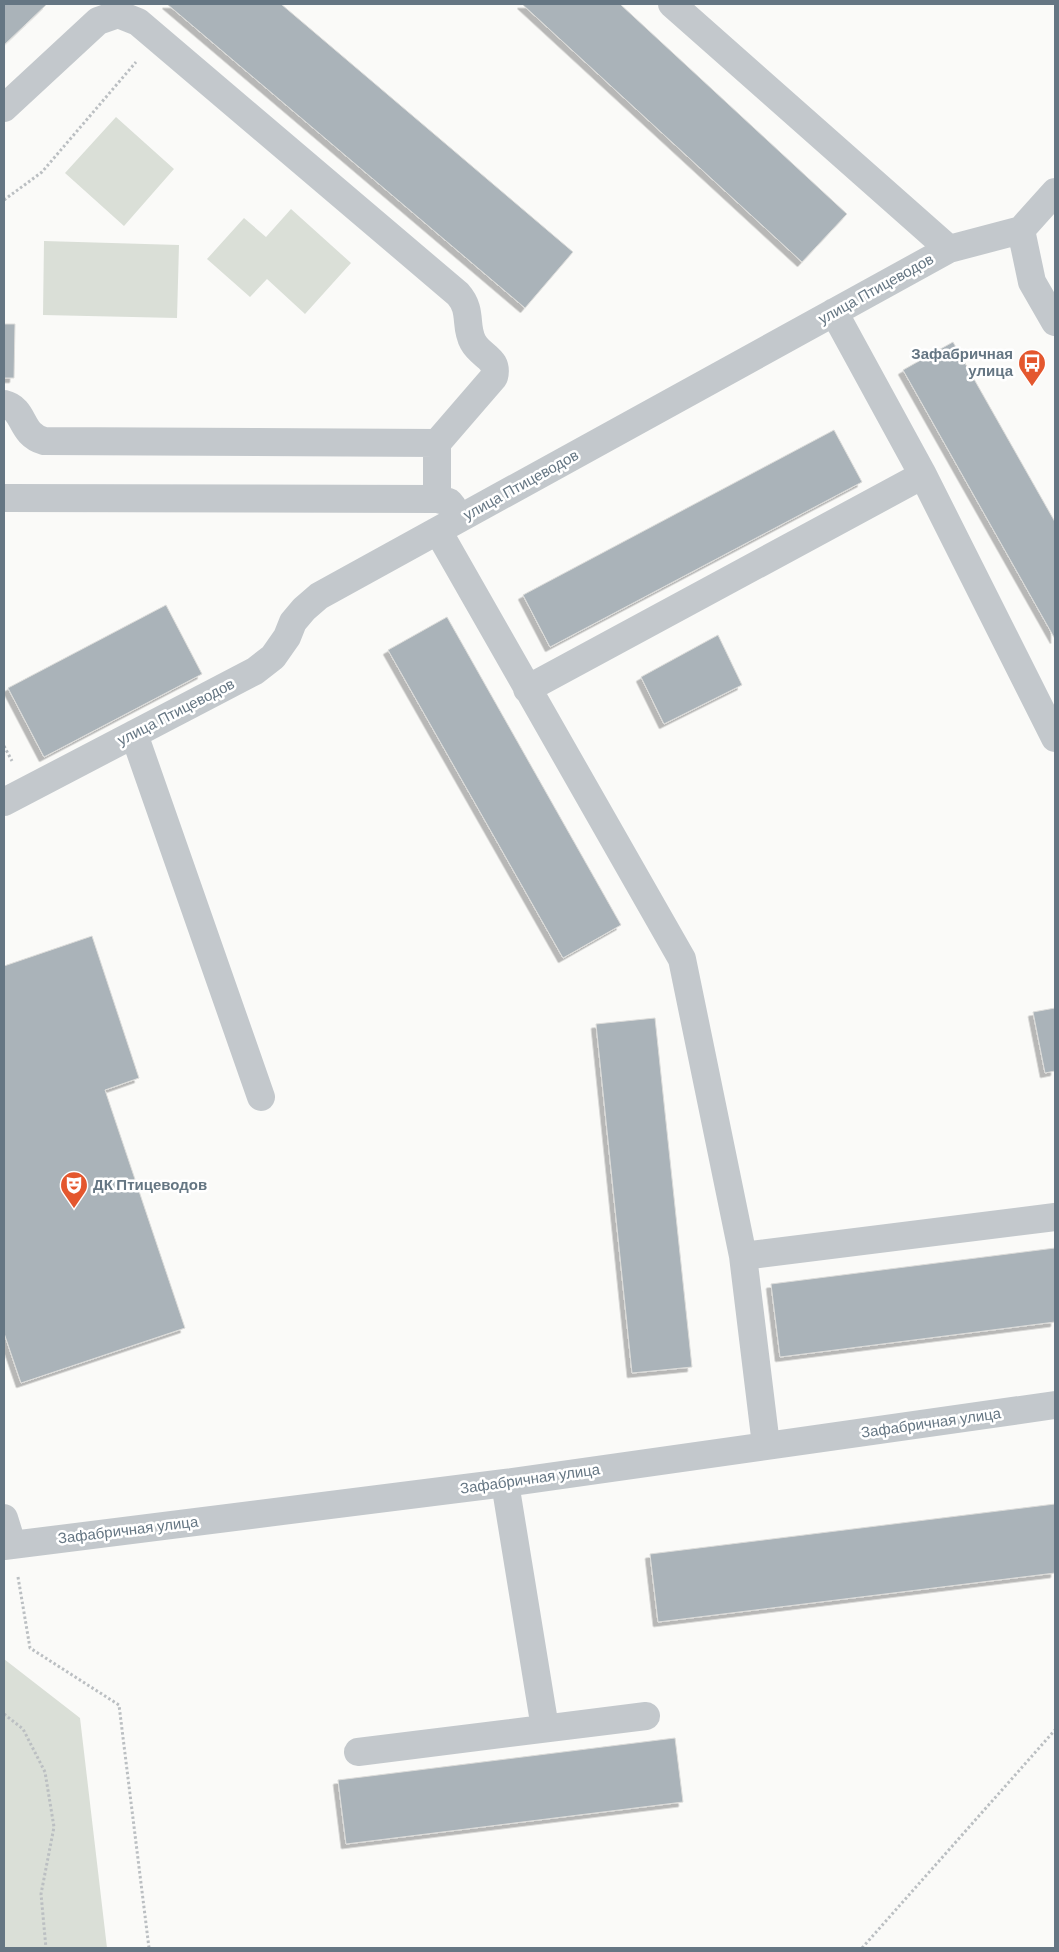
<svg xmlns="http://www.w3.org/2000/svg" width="1059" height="1952" font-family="'DM Sans',sans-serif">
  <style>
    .green { fill: #dadfd7 }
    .building { fill: #aab3b9; stroke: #dcdcda; filter: url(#shadow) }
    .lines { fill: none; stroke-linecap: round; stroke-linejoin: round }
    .path { stroke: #bbbfc2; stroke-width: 3; stroke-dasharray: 2.5 2.5; stroke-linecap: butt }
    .minor { stroke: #c3c8cc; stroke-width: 28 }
    .labels { text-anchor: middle; stroke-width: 5; stroke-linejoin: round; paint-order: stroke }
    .street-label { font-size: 15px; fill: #657683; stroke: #fff }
    .poi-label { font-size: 15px; font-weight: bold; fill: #657683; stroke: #fff; text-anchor: end }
  </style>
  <defs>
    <filter id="shadow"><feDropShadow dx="-4.5" dy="4.5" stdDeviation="0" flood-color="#0004"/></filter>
  </defs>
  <rect width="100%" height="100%" fill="#fafaf8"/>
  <path class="green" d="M116,117L174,169L124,226L65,173Z
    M291,209L351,263L305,314L267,279L250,297L207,259L244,218L266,237Z
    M44,241L179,245L177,318L43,315Z
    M4,1659L80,1718L107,1948H4Z"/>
  <path class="building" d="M4,4H47L4,45Z
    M167,4H281L573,252L525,308Z
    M522,4H620L847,214L802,262Z
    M4,324H15L14,378H4Z
    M953,342L1055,522V639L903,370Z
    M834,430L862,482L550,647L523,595Z
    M166,605L202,674L44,757L8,688Z
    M447,617L621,925L563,958L388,650Z
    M718,635L742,685L664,724L641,677Z
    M92,936L139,1078L105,1090L185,1328L21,1383L4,1333V966Z
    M1055,1008V1071L1045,1073L1033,1012Z
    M655,1018L692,1367L632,1373L596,1024Z
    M1055,1248V1322L780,1357L771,1284Z
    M1055,1504V1573L658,1622L650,1554Z
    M675,1738L683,1802L346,1844L338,1780Z"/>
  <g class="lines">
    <path class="path" d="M4,200L42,172L136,62
      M4,746L12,761
      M18,1577L30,1648L119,1705L149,1948
      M4,1714L23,1729L45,1772L54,1827L41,1894L46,1948
      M862,1948L1055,1730"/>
    <path class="minor" d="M672,4L949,249
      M4,108L98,21L118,14L138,22L458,294C473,311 464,326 473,342C481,357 499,358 494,377L437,443
      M1021,230L1032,282L1055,322
      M834,312L923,475L1055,738
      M4,404C26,409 19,434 44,441L437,443V499
      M4,498L437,499L449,502L453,507
      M438,531L682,959L743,1256L766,1445
      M527,689L923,475
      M134,734L261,1097
      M4,802L255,671L273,657L287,637L293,622L304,609L319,596L949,249L1021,230L1055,192
      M743,1256L1055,1217
      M505,1483L545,1728
      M4,1518L12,1544
      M4,1546L505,1483L1055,1405
      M358,1752L646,1716"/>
  </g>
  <defs>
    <g id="bus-pin" transform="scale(1.4375)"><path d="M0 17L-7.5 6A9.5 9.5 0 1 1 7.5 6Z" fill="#e4572e" stroke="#fff"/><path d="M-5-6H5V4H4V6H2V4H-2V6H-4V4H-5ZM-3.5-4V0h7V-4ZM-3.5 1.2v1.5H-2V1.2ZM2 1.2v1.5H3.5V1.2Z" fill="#fff"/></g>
    <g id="theatre-pin" transform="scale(1.4375)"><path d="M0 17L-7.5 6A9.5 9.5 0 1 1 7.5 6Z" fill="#e4572e" stroke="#fff"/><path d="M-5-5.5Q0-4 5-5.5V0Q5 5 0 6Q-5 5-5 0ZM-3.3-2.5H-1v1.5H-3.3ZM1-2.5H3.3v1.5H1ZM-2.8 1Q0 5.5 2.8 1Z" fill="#fff"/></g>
  </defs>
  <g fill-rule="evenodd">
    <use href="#bus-pin" x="1032" y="363"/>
    <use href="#theatre-pin" x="74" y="1185"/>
  </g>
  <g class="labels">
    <g class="street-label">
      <text transform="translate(876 289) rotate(-29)" y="5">улица Птицеводов</text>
      <text transform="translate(521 485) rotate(-29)" y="5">улица Птицеводов</text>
      <text transform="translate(176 712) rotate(-27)" y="5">улица Птицеводов</text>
      <text transform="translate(931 1423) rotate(-8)" y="5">Зафабричная улица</text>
      <text transform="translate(530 1479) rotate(-8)" y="5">Зафабричная улица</text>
      <text transform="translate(128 1530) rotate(-7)" y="5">Зафабричная улица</text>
    </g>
    <g class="poi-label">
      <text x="1013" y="359">Зафабричная<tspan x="1013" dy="17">улица</tspan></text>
      <text x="93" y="1190" text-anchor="start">ДК Птицеводов</text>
    </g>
  </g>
  <rect width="1059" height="1952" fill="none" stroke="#657683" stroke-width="10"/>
</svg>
